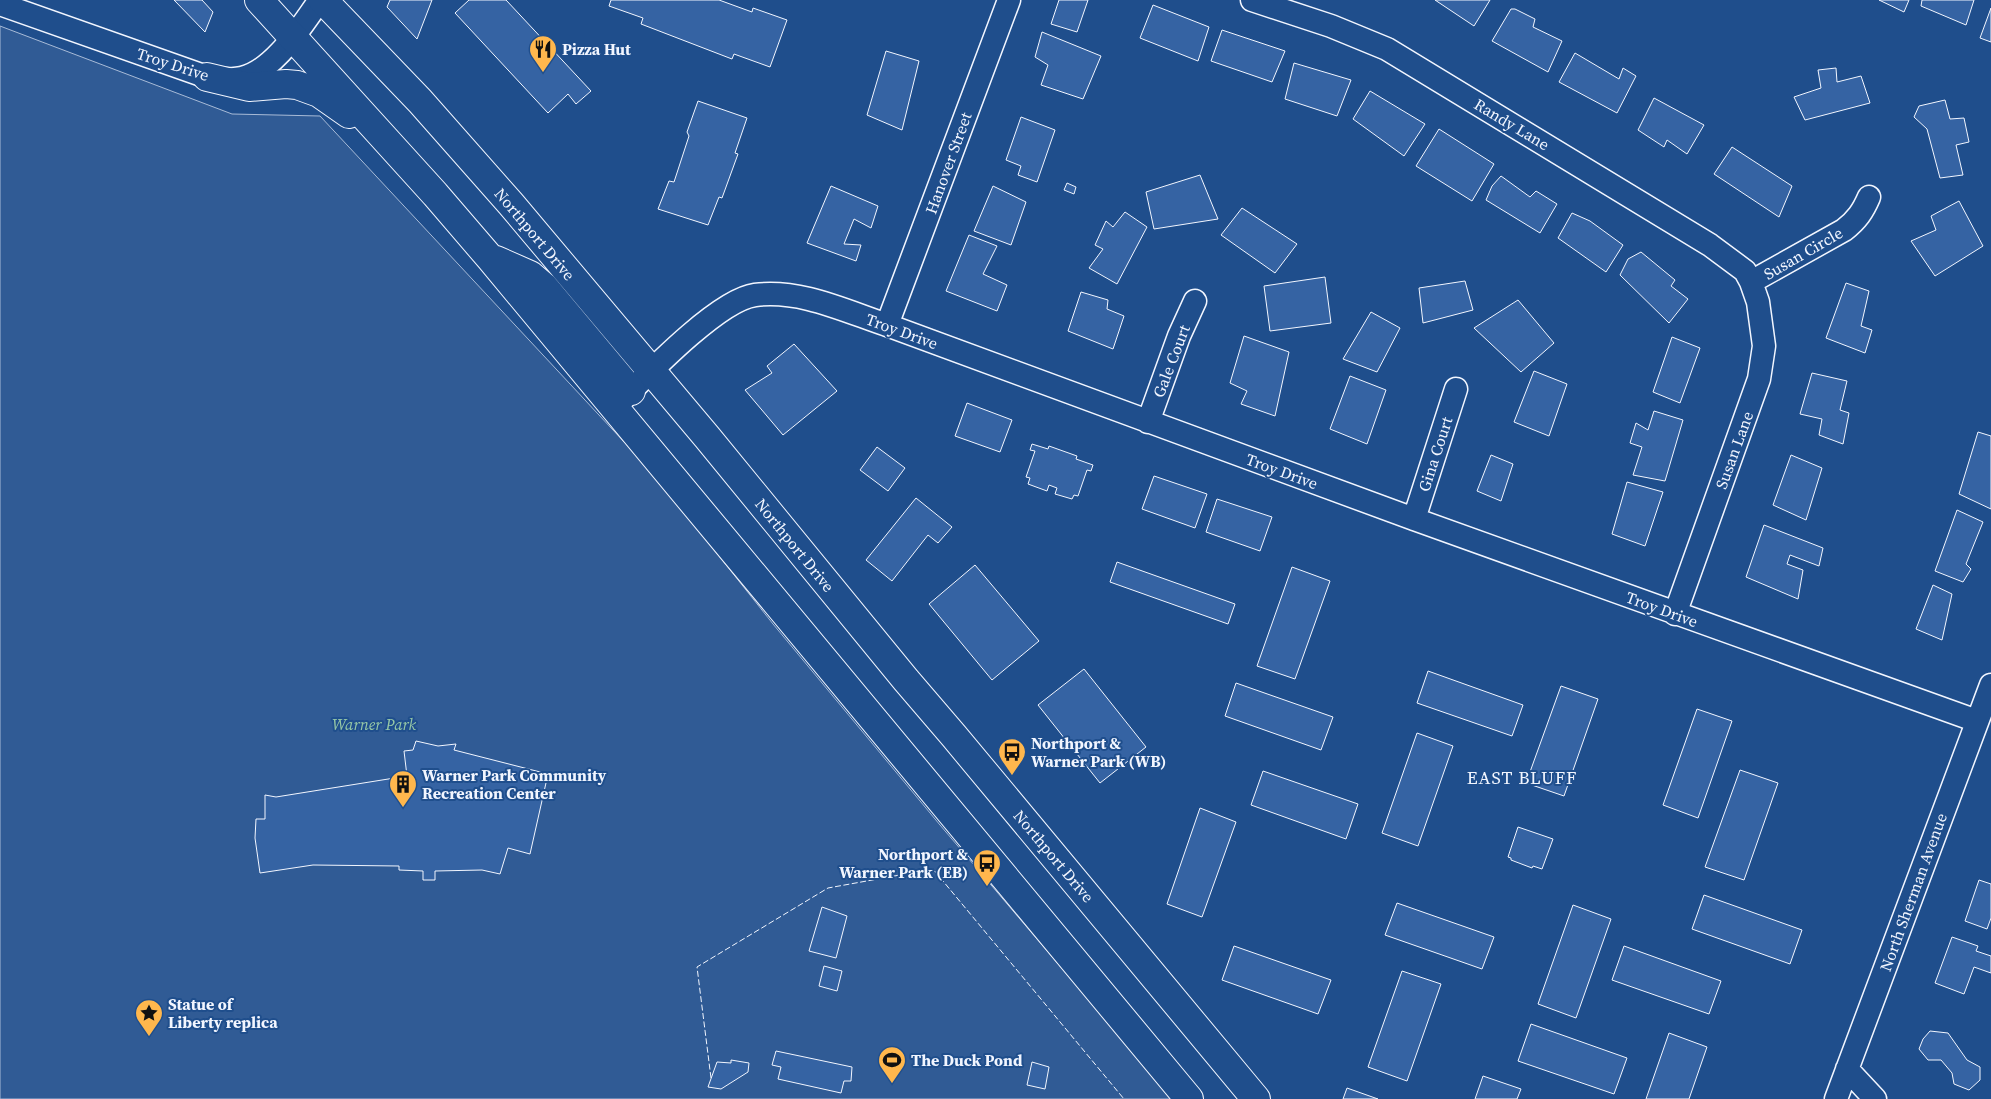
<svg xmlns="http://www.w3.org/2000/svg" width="1991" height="1099" font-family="'Source Serif 4',serif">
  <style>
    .built { fill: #305b95; stroke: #a8bbd7 }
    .building { fill: #3563a3; stroke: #f2f6ff }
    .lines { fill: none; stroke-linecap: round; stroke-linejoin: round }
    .minor-casing { stroke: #f2f6ff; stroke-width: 25 }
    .major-casing { stroke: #f2f6ff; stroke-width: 30 }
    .minor { stroke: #1f4e8c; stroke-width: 22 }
    .major { stroke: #1f4e8c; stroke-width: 28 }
    .fence { stroke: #f2f6ff; stroke-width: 1; stroke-dasharray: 6 2.5; stroke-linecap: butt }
    .labels { text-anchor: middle; stroke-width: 4; stroke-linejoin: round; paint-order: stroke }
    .poi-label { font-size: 16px; font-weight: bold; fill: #f2f6ff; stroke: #1f4e8c; text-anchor: start }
    .street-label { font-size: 16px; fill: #f2f6ff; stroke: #1f4e8c }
    .park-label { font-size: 16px; font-style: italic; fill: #97c8a6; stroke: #1f4e8c }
    .neighbourhood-label { font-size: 18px; letter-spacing: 1px; fill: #f2f6ff; stroke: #1f4e8c }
  </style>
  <rect width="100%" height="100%" fill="#1f4e8c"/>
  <path class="built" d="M0,26L232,114L320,116L654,474L773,624L940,825L1173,1099H0Z"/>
  <path class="building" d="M174,0H202L213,12L205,32Z
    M390,0H432L417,39L387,7Z
    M469,0H506L591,91L576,104L568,94L548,113L455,13Z
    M611,0H719L752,12L753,8L787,20L770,67L734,54L732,59L641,24L643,18L609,6Z
    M1059,0H1088L1077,32L1051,24Z
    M1435,0H1490L1474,26Z
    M1879,0H1909L1904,12Z
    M1922,0H1974L1966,25L1921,6Z
    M1153,5L1209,27L1198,61L1140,38Z
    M1991,8V42L1980,38Z
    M1511,9H1515L1535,19L1533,27L1562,41L1548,72L1492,41Z
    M1222,30L1285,51L1272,82L1211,61Z
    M1042,32L1101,56L1083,99L1041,85L1048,65L1035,57Z
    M886,51L919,61L902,130L867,115Z
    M1575,53L1619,79L1623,68L1636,76L1617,113L1559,82Z
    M1294,63L1351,80L1337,116L1285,99Z
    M1836,68L1837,82L1861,76L1870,103L1805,120L1794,97L1821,88L1818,70Z
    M1370,91L1425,124L1404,156L1353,119Z
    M1654,98L1704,125L1687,154L1667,140L1664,147L1638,130Z
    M1945,100L1950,119L1964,118L1969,142L1956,145L1963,175L1940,178L1927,129L1914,117L1919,106Z
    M698,101L747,118L735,153L738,154L722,198L719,197L708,225L658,209L669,181L674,182L689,136L687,132Z
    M1021,117L1055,130L1037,182L1018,175L1021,166L1006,160Z
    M1439,129L1494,164L1472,201L1416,166Z
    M1732,147L1792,186L1779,217L1714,174Z
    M1200,175L1218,219L1154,229L1146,192Z
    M1501,176L1530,197L1536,191L1557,204L1540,233L1486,200L1492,186Z
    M1067,183L1076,187L1074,194L1064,190Z
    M831,186L878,206L871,228L854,219L844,244L861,245L856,261L807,243Z
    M993,186L1026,202L1011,245L974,231Z
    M1959,201L1983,246L1935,276L1911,241L1936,230L1931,216Z
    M1242,208L1297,244L1275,273L1221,235Z
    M1125,212L1147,227L1117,284L1089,268L1103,249L1095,245L1106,221L1113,227Z
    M1572,213L1590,221L1623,245L1606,272L1558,238Z
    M969,235L997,246L983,274L1007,285L997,311L946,291Z
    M1641,252L1675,280L1671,286L1688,299L1669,323L1620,275L1628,259Z
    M1325,277L1331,323L1270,331L1264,286Z
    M1465,281L1473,310L1423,323L1419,288Z
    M1846,283L1869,291L1861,326L1872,330L1865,353L1826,338Z
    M1081,292L1108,300L1107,309L1124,316L1113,349L1068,331Z
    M1518,300L1554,343L1521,372L1474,328Z
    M1371,312L1400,328L1377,372L1343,359Z
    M1244,336L1289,352L1275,416L1241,404L1247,391L1230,383Z
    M1672,337L1700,348L1680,403L1653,392Z
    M794,344L837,391L783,435L745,390L772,373L767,366Z
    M1534,371L1567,384L1549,436L1514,422Z
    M1812,373L1847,381L1840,410L1849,413L1843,444L1819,435L1822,419L1800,414Z
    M1350,376L1386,390L1367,444L1330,429Z
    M967,403L1012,420L1000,452L955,436Z
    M1654,411L1683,420L1665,481L1633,475L1642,447L1630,443L1636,423L1648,430Z
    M1978,432L1991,436V509L1959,494Z
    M1032,444L1048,449L1049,446L1077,456L1076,459L1093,465L1091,471L1087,470L1078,496L1074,495L1072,499L1055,494L1057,488L1049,485L1047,491L1028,484L1030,478L1026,477L1035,451L1030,450Z
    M877,447L905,468L888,491L860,470Z
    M1491,455L1513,464L1501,501L1477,491Z
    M1791,455L1822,468L1806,520L1773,505Z
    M1154,476L1207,494L1195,528L1142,509Z
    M1627,482L1663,492L1645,546L1612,534Z
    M916,498L952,527L938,543L928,535L892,581L866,560Z
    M1217,499L1272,517L1260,551L1206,532Z
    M1957,510L1983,522L1966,564L1971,569L1963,582L1935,571Z
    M1764,525L1823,548L1819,566L1790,555L1787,564L1803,570L1798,599L1746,577Z
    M1117,562L1235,604L1228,624L1110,582Z
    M975,565L1039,641L992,680L929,604Z
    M1292,567L1330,581L1295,679L1257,666Z
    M1933,585L1952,594L1942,640L1916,629Z
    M1084,669L1146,747L1100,783L1038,705Z
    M1428,671L1523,705L1512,736L1417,703Z
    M1236,683L1333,717L1321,750L1225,716Z
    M1561,686L1598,699L1564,796L1526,783Z
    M1697,709L1732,721L1698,818L1663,805Z
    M1417,733L1453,746L1418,846L1382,833Z
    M416,741L438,746L456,744L454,750L548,774L530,854L508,848L500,874L482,870L435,871V880H423V871L399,870V866L313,865L260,873L255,838L256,819H265V795L276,797L407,776L404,751L413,750Z
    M1740,770L1778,783L1744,880L1705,867Z
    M1263,771L1358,804L1346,839L1251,805Z
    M1200,808L1236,822L1202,917L1167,904Z
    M1518,827L1553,839L1542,869L1533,866L1532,868L1511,860V858L1508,857Z
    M1979,880L1991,884V918L1987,929L1965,921Z
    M1704,895L1802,930L1790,964L1692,929Z
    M1397,903L1494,937L1482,969L1385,935Z
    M1573,905L1611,919L1576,1018L1538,1004Z
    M822,907L847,916L836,958L809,951Z
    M1952,937L1978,946L1976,951L1991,956V973L1974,967L1964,994L1935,983Z
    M1234,946L1331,980L1318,1014L1222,980Z
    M1624,946L1721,981L1709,1014L1612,980Z
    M824,966L842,971L837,991L819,986Z
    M1402,971L1441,984L1407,1081L1368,1067Z
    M1531,1024L1627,1058L1614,1094L1518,1061Z
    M1930,1031L1948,1033L1967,1060L1980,1067V1080L1969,1090L1954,1084L1952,1073L1941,1060H1928L1919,1049L1923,1039Z
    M1669,1033L1707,1047L1689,1099H1646Z
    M776,1051L852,1067L851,1081H844L841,1093L778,1079L781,1067L772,1065Z
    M731,1060L749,1063L748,1072L721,1089L708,1087L717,1062L731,1063Z
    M1032,1062L1049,1067L1045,1089L1027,1085Z
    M1483,1076L1521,1089L1517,1099H1475Z
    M1347,1088L1378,1099H1343Z"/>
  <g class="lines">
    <g class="minor-casing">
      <path id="minor" d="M1252,0L1331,26L1387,49L1710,245L1745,271L1751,282L1758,302L1764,346L1759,379L1675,614
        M0,4L207,77C219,78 230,81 242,78C275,70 301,26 320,0
        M1751,282L1844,230C1857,220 1863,211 1869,197
        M887,325L1009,0
        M619,403C646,376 718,300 755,295C800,289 845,311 887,325L1414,519L1977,721
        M1148,422L1179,336L1195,301
        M1414,519L1456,389
        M1847,1069L1875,1099
        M1836,1099L1991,685"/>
    </g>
    <g class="major-casing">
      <path id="major" d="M259,0L435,194L490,258L1189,1099
        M323,0L420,101L511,204L707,437L906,680L954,736L1256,1099
        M207,77L249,87L286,84L297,85L319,93L349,114
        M496,260L530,275L544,287L631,391"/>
    </g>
    <use href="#minor" class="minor"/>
    <use href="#major" class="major"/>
    <path class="fence" d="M711,1078L697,967L828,888L933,869L1124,1099"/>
  </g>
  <defs>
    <g id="restaurant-pin" transform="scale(1.4375)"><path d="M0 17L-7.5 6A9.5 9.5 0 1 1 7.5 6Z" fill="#ffb74d" stroke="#1f4e8c"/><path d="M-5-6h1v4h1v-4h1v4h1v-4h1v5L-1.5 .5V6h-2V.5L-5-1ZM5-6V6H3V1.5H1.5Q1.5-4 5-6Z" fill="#111"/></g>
    <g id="bus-pin" transform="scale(1.4375)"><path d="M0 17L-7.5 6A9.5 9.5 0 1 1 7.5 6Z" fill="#ffb74d" stroke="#1f4e8c"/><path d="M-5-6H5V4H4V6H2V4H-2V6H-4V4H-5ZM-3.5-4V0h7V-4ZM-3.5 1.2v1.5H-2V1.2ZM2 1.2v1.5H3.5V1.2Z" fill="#111"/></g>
    <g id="building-pin" transform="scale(1.4375)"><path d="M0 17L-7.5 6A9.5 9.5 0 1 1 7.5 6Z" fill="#ffb74d" stroke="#1f4e8c"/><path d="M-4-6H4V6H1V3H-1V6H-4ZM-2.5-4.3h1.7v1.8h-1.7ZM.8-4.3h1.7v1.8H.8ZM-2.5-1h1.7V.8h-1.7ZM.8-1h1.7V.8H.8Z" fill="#111"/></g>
    <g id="sight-pin" transform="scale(1.4375)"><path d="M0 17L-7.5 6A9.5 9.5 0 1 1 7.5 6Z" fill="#ffb74d" stroke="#1f4e8c"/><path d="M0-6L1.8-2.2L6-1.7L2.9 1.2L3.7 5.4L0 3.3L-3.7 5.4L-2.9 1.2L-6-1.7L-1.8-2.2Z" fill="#111"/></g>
    <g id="stadium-pin" transform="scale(1.4375)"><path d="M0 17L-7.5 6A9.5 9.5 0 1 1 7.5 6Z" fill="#ffb74d" stroke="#1f4e8c"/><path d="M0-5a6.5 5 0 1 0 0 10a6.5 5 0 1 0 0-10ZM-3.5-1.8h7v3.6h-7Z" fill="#111"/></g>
  </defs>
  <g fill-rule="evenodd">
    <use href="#restaurant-pin" x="543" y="49"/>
    <use href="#bus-pin" x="1012" y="752"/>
    <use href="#building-pin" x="403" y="784"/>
    <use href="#bus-pin" x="987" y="863"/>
    <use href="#sight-pin" x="149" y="1013"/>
    <use href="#stadium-pin" x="892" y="1060"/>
  </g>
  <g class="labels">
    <g class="poi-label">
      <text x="562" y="55">Pizza Hut</text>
      <text x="1031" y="749">Northport &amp;<tspan x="1031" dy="18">Warner Park (WB)</tspan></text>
      <text x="422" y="781">Warner Park Community<tspan x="422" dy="18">Recreation Center</tspan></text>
      <text x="968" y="860" text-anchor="end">Northport &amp;<tspan x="968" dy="18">Warner Park (EB)</tspan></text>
      <text x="168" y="1010">Statue of<tspan x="168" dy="18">Liberty replica</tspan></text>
      <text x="911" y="1066">The Duck Pond</text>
    </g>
    <g class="street-label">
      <text transform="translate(173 64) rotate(18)" y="6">Troy Drive</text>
      <text transform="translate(1512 124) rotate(31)" y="6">Randy Lane</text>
      <text transform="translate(948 163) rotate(-70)" y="6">Hanover Street</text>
      <text transform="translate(535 234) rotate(50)" y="6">Northport Drive</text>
      <text transform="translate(1803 253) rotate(-30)" y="6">Susan Circle</text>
      <text transform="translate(902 331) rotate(20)" y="6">Troy Drive</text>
      <text transform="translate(1171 361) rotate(-69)" y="6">Gale Court</text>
      <text transform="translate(1734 450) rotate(-70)" y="6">Susan Lane</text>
      <text transform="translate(1435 454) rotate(-72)" y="6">Gina Court</text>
      <text transform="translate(1282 471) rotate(20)" y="6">Troy Drive</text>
      <text transform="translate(795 545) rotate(51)" y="6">Northport Drive</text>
      <text transform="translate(1662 609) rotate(20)" y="6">Troy Drive</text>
      <text transform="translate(1054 856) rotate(50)" y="6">Northport Drive</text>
      <text transform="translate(1913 892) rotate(-70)" y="6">North Sherman Avenue</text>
    </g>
    <g class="park-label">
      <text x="374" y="730">Warner Park</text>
    </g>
    <g class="neighbourhood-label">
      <text x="1522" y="784">EAST BLUFF</text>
    </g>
  </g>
</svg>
